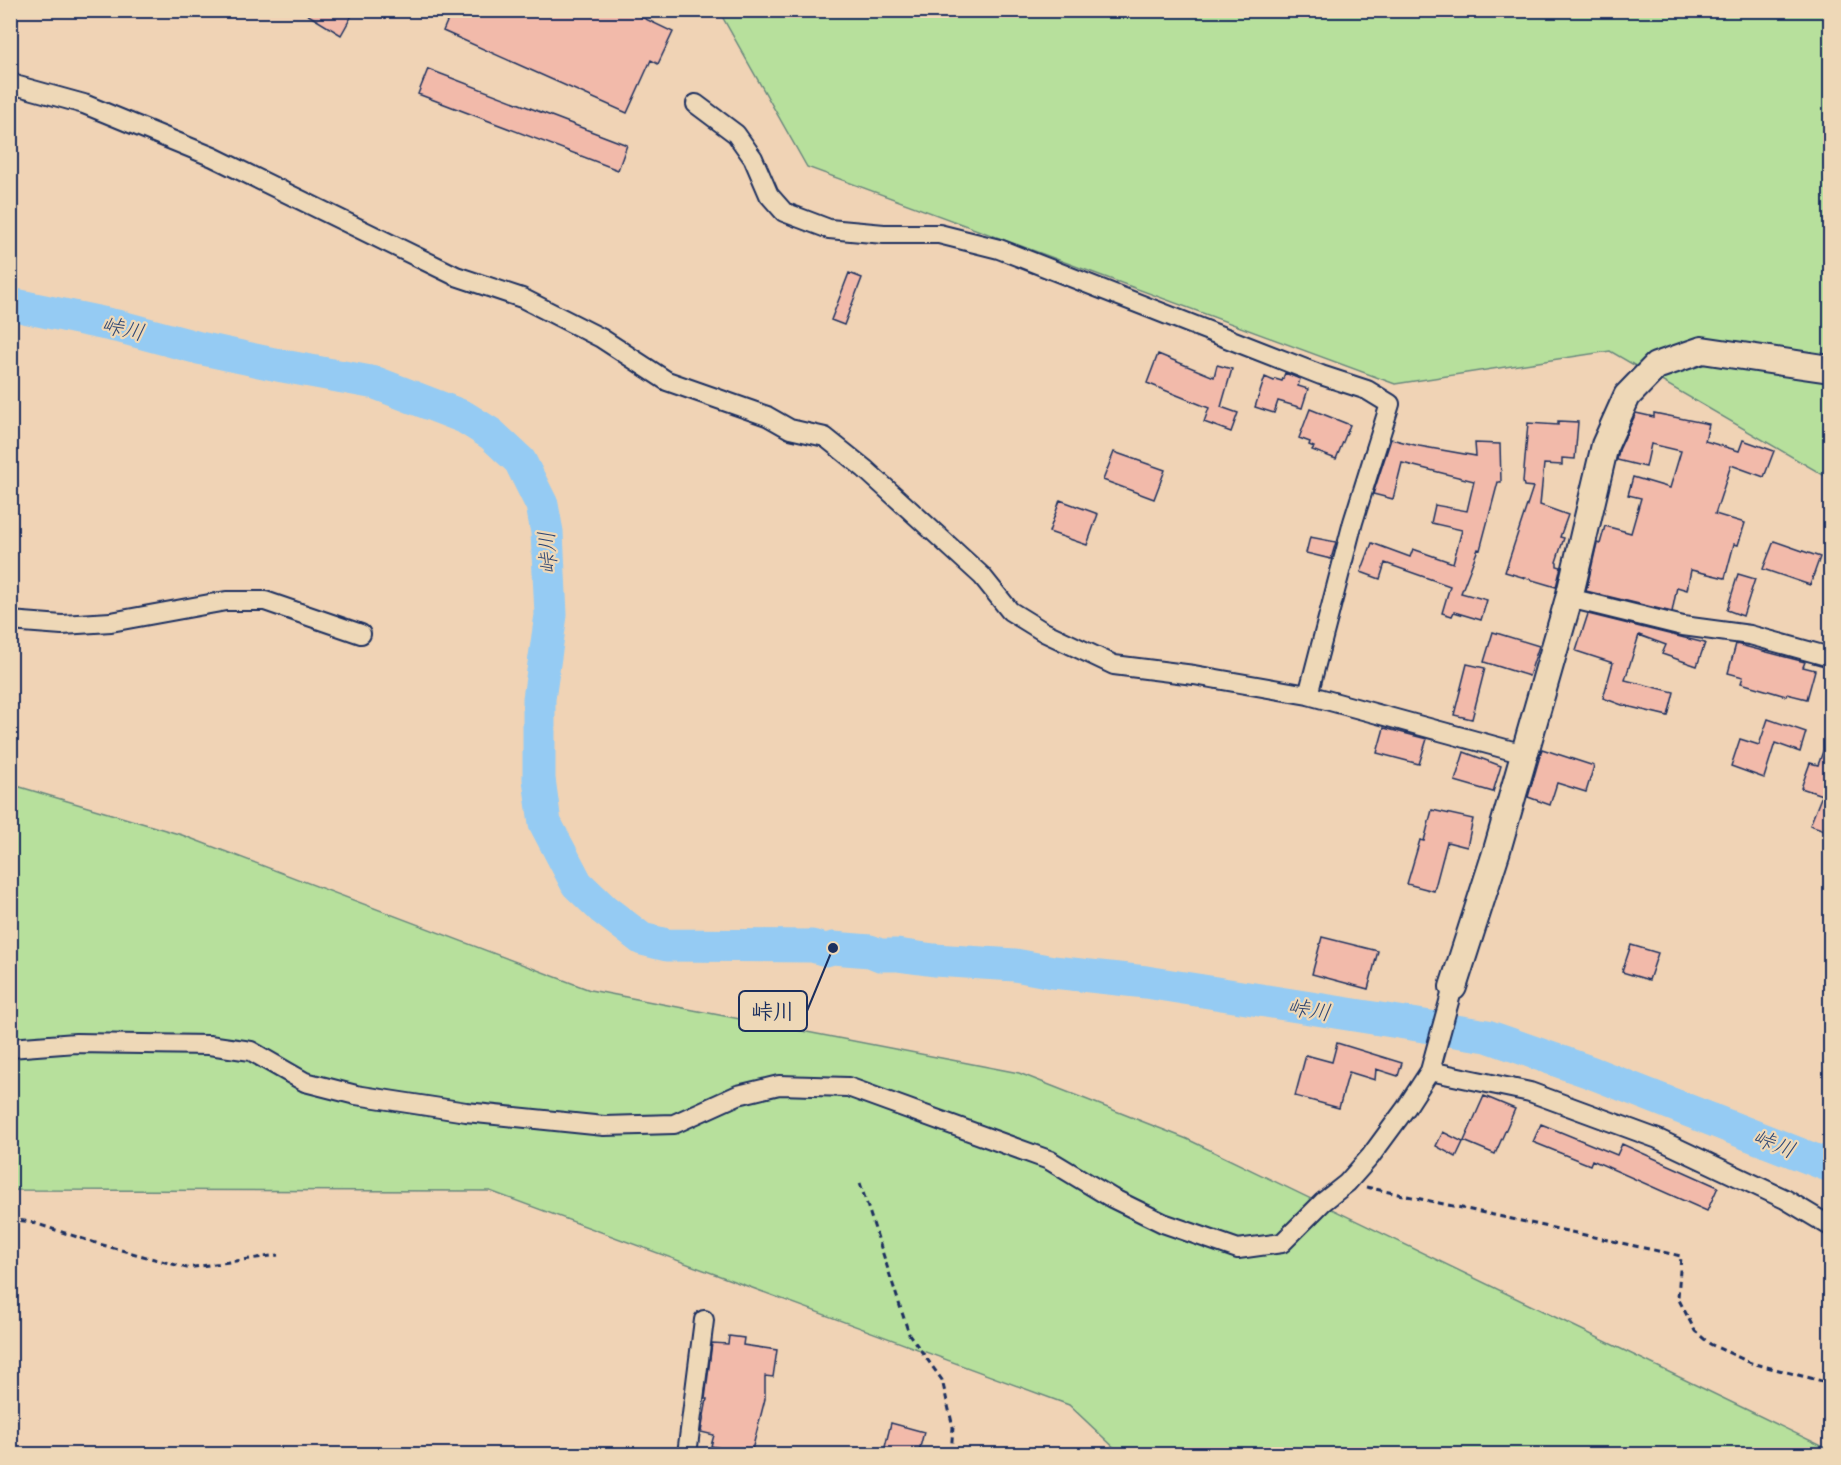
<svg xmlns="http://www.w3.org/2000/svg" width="1841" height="1465" font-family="Sriracha,'Klee One',sans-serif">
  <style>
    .green { fill: #b7e09c; stroke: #69887d; stroke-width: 1.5 }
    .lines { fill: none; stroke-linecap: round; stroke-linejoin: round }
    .river { stroke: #95cbf3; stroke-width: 33 }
    .building { fill: #f2baaa; stroke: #1b2f5e; stroke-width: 1.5 }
    .street-casing { stroke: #1b2f5e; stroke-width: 22 }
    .secondary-casing { stroke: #1b2f5e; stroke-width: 30 }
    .path { stroke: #1b2f5e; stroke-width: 3; stroke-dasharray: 6 4.5; stroke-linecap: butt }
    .street { stroke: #eed8b7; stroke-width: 18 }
    .secondary { stroke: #eed8b7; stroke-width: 26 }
    .labels { text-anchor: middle; stroke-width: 4.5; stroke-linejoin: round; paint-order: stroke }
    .water-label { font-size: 22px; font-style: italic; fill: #2d4674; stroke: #eed8b7 }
    .leader { fill: none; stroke: #1b2f5e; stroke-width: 2 }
    .callout-dot { fill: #1b2f5e; stroke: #eed8b7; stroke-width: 2 }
    .callout { fill: #eed8b7; stroke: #1b2f5e; stroke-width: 2 }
    .callout-label { font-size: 22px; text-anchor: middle; font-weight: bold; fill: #1b2f5e }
  </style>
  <rect width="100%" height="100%" fill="#f0d3b5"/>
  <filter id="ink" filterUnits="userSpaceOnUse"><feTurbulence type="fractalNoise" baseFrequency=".0167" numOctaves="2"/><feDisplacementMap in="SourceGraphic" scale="12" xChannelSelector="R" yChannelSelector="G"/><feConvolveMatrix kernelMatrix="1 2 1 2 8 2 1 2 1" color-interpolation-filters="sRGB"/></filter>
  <g filter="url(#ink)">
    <path class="green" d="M719,11H1830V479L1610,351L1395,384L807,167Z
      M10,784L182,835L590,990L1019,1073L1187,1139L1830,1450V1454H1121L1069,1405L490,1191L11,1190Z"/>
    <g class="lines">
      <path class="river" d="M10,304L121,327L199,348L283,366L376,383L464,417L491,434L520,461L542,505L547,532L551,615L539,699V779L545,823L577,884L603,909L642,939L667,945L812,946L826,950L833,948L870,951L880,955H897L934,960L1015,965L1053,972L1146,982L1487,1036L1590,1072L1830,1166"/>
    </g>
    <path class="building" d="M300,10H355L341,35Z
      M452,10H627L673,32L658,64L651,60L627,113L443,31Z
      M428,69L627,145L618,170L418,94Z
      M849,273L862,278L844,325L831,320Z
      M1158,354L1214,377L1217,365L1232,369L1221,407L1238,413L1231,432L1204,422L1209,408L1147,383Z
      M1285,373L1300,379L1298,386L1308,389L1302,408L1278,401L1274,413L1255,407L1265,377L1274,381L1275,379L1282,381Z
      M1310,409L1350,425L1336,459L1312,450L1314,447L1309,445L1310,442L1299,438Z
      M1636,413L1654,417V413L1709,424L1705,441L1739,451L1743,440L1774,451L1764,477L1731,465L1715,514L1745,523L1738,545L1734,544L1725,578L1691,570L1687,590L1677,587L1672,612L1586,591L1597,543L1600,544L1605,526L1631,533L1641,498L1628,495L1633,477L1670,488L1681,451L1651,444L1646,467L1617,460L1619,450Z
      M1558,421L1578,422L1575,459L1562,458V465L1544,464L1540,505L1568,515L1560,537L1564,538L1556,562L1557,563V566L1561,567L1556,587L1505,572L1533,487L1524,486L1523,482L1528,423L1558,425Z
      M1391,439L1419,446L1476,456L1475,443L1500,444L1501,482H1498L1480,550L1478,549L1461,593L1487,600L1481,620L1454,612L1452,616L1442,613L1450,586L1385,563L1380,579L1361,572L1372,543L1410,557L1413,549L1453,563L1462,530L1431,523L1435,505L1467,511L1474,481L1402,463L1393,499L1373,494Z
      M1114,452L1165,470L1154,499L1103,480Z
      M1060,500L1098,514L1087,545L1049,532Z
      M1310,537L1336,542L1331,559L1306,553Z
      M1774,541L1820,557L1810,585L1763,569Z
      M1738,574L1755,579L1743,616L1727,610Z
      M1588,614L1705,643L1697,666L1662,654L1666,645L1639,635L1625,680L1674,692L1668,716L1622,705L1603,698L1613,663L1576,651Z
      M1493,632L1539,646L1529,676L1484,662Z
      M1736,644L1805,662L1803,667L1815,670L1807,699L1787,694L1786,696L1741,683L1743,677L1728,673Z
      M1467,664L1485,668L1472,719L1454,715Z
      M1768,719L1806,732L1800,752L1775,743L1764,778L1731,766L1740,739L1759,745Z
      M1384,728L1427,739L1419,764L1377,753Z
      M1829,735L1830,736V832L1810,825L1822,795L1801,788L1810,763L1818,765Z
      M1542,749L1594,766L1586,792L1557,783L1550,805L1528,797Z
      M1464,752L1501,766L1493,792L1455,781Z
      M1432,810L1473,819L1467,847L1447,842L1434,891L1407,884L1420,840L1424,841Z
      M1322,937L1378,951L1368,989L1312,974Z
      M1631,945L1658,953L1649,980L1622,972Z
      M1337,1043L1402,1063L1398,1076L1376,1069L1375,1080L1349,1072L1339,1108L1295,1096L1306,1055L1332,1062Z
      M1484,1096L1515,1109L1495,1154L1464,1141Z
      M1541,1124L1617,1155L1622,1144L1718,1187L1707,1211L1592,1160L1590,1165L1533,1142Z
      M1443,1132L1463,1142L1456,1157L1436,1146Z
      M729,1336L744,1338L743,1345L777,1350L773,1377L765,1376V1399L751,1454L711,1446L714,1435L701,1432L707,1399H705L712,1343L728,1344Z
      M891,1423L924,1432L918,1455H883Z"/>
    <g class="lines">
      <g class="street-casing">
        <path id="street" d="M10,80L15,85L84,104L213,157L456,276L522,298L601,338L667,381L767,416L790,429L825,437L865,469L982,576L1010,611L1044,632L1114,665L1194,675L1308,695L1524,754
          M696,104L736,134L753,158L769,195L784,212L829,229L884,234H939L999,249L1321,375L1367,390L1390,404L1353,522L1308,695
          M1569,598L1683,626L1750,635L1830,657
          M10,621L62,625L111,622L226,601H265L361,634
          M10,1048L76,1043L209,1045L251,1051L305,1082L356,1095L466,1112L604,1126L674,1124L738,1095L779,1085L848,1087L1049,1160L1112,1198L1163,1223L1238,1249L1282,1243L1323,1202L1347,1183L1370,1157L1406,1108L1430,1071L1453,987
          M1430,1071L1530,1092L1658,1139L1785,1199L1830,1226
          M687,1454L704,1320"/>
      </g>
      <g class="secondary-casing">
        <path id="secondary" d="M1453,987L1497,850L1569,598L1605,445L1627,396L1656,366L1702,350L1830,369"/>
      </g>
      <path class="path" d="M860,1183L909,1334L942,1380L953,1427L951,1454
        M1366,1187L1681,1256L1678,1298L1695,1331L1710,1344L1751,1363L1830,1383
        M10,1219L31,1222L99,1244L187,1268L278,1255"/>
      <use href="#street" class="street"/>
      <use href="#secondary" class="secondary"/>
    </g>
  </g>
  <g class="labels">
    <g class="water-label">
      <text transform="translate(123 328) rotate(12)" y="8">峠川</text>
      <text transform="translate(547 553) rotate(-94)" y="8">峠川</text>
      <text transform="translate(1309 1009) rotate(9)" y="8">峠川</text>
      <text transform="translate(1774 1143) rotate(21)" y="8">峠川</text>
    </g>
  </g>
  <path class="leader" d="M833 948L807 1011"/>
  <circle class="callout-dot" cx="833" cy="948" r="6"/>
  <rect class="callout" x="739" y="991" width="68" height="40" rx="6"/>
  <g class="callout-label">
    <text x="773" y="1019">峠川</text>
  </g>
  <rect width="1841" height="1465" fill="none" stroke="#eed8b7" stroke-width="36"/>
  <rect x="18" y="18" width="1805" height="1429" fill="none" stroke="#1b2f5e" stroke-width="2" filter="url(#ink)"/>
</svg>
